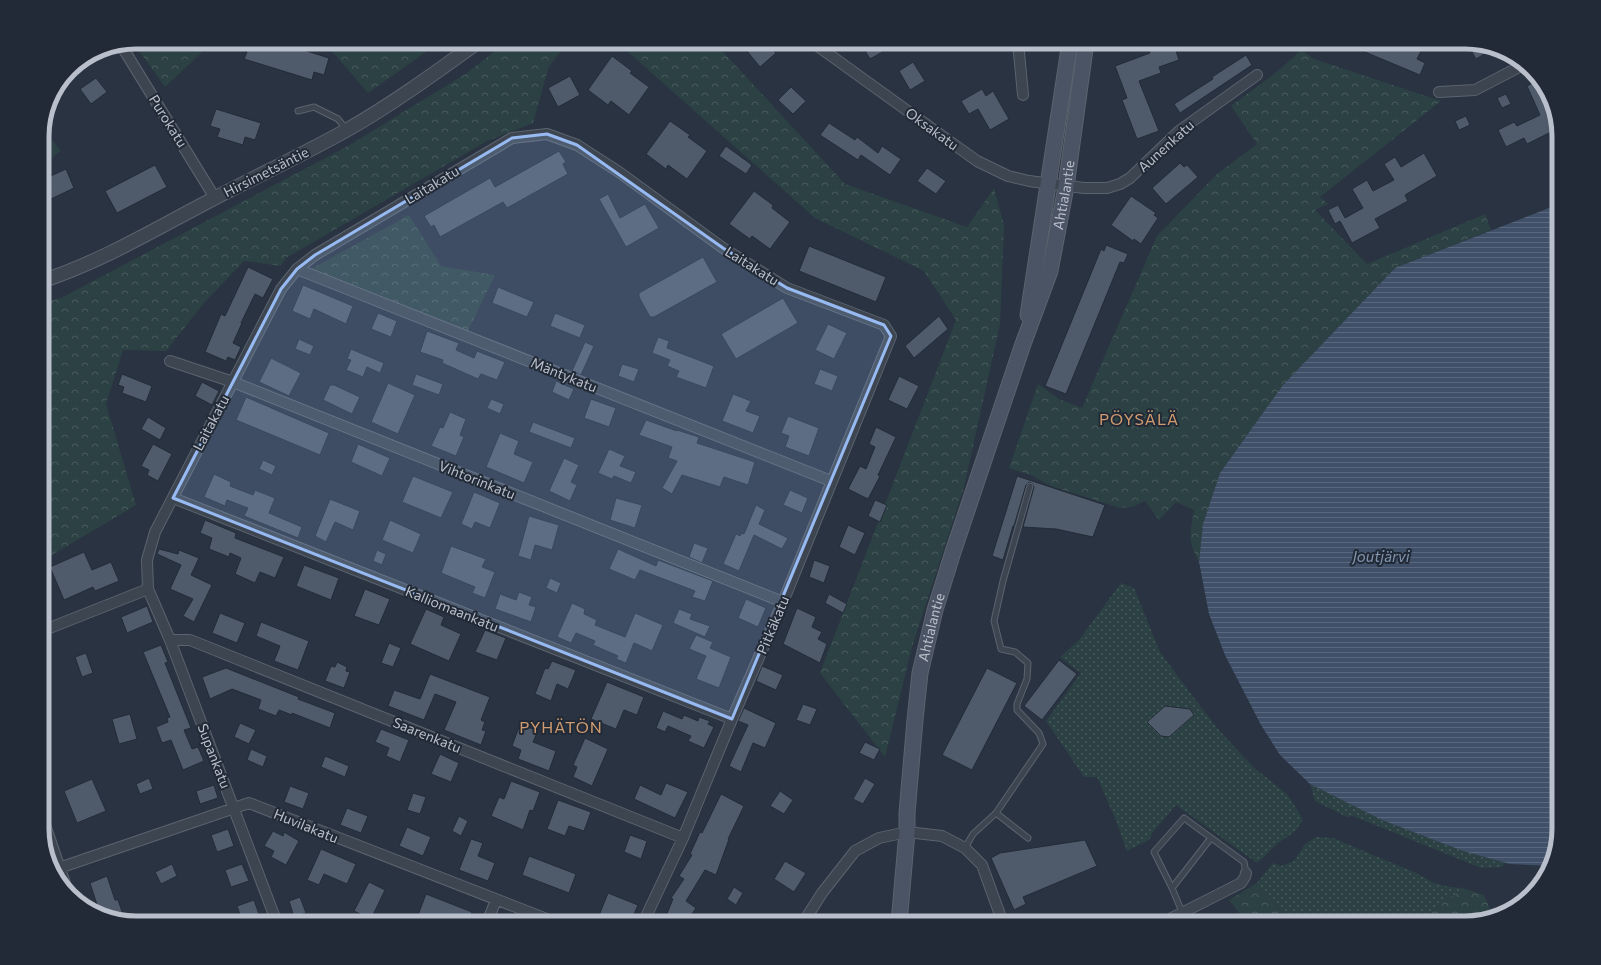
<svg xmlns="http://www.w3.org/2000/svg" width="1601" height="965" font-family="Commissioner,sans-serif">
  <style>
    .grass { fill: url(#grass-dots) }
    .forest { fill: url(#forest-crowns) }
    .water { fill: url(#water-rules) }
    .building { fill: #4f5a6a; stroke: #232c38 }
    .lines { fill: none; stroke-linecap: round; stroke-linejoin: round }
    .service-casing { stroke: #5b636e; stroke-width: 7 }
    .minor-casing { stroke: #5b636e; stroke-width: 12 }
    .tertiary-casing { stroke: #5b636e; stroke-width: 15 }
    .secondary-casing { stroke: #5b636e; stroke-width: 17 }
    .service { stroke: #3d4551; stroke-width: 5 }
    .minor { stroke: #3d4551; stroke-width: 10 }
    .tertiary { stroke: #3d4551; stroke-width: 13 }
    .secondary { stroke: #4b5464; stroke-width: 15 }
    .marked { fill: #98baf2; fill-opacity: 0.2; stroke: #98baf2; stroke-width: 3; stroke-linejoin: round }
    .labels { text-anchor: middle; stroke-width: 4; stroke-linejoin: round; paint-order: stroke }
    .street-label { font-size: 14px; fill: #bac0cb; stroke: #212a36 }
    .water-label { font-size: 15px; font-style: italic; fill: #8396b0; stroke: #212a36 }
    .quarter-label { font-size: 16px; letter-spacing: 1px; fill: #d09b70; stroke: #212a36 }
    .rim { fill: none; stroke: #bac0cb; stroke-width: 5 }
  </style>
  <defs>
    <pattern id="grass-dots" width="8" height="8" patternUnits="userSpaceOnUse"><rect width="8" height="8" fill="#2c4143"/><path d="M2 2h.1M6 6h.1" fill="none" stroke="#485b5d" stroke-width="1.8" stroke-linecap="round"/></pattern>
    <pattern id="forest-crowns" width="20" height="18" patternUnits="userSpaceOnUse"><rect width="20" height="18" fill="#2c4143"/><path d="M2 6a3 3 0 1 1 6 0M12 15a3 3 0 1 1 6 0" fill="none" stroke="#485b5d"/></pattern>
    <pattern id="water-rules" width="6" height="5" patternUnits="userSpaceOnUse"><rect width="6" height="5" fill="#405069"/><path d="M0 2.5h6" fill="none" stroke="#5a677d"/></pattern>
  </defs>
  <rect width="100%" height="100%" fill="#293341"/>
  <path class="grass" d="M1121,583L1134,588L1160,652L1185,686L1218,729L1253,767L1287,794L1303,819C1295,835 1288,835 1276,845C1269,851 1265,857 1257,863L1176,805L1153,832L1149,840L1127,851L1115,818L1097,777H1084L1046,721L1081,673L1060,657L1079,640Z
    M1310,784L1382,820L1463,851L1505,863L1502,867L1481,868L1353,816L1347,817L1315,801Z
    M1316,837L1333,838L1416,873L1434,883L1450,887L1463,888L1416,923H1399L1396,919L1379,915L1367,923H1298L1285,917L1269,896L1257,883L1273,863L1281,866L1294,861L1305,844Z"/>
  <path class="forest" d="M137,42H213L165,87L134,44Z
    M324,42H440L368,93Z
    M506,42H569L549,66L533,123L487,141L286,258L281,266L244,261L204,303L166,351L123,350L106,404L136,505L42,561V303L61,298L348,146L467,73Z
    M617,42H714L845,184L967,227L994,188L1004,225L1000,324L964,487L912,647L885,757L820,673L956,320L924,271L815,218Z
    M1301,50L1314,59L1441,101L1320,197L1328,204L1315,210L1367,264L1485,214L1491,230L1395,268L1283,385L1220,473L1203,524L1199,562C1187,539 1190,535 1194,510L1176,502L1159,520L1145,501L1132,507L1120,508L1051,486L1031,475L1009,468L1038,384L1059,399L1082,408L1157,236L1217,174L1257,144L1231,106L1278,71Z
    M42,129L61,151L42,164Z
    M409,215L441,266L495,275L463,341L302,274Z
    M1257,883L1269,896L1285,917L1298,923H1247L1229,900Z
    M1463,888L1484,895L1493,916L1466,923H1416Z
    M1379,915L1396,919L1399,923H1367Z"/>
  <path class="water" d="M1559,204V830L1549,866L1510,864L1463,851L1382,820L1310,784L1280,755L1261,725L1225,655L1209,614L1199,562L1203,524L1220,473L1283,385L1395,268Z"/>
  <path class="building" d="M224,42H278L329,58L324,75L314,72L312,80L244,59L247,52L224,45Z
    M756,42H766L776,53L760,67L747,51Z
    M860,42H879L884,51L870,59Z
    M1165,42H1173L1179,60L1159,67L1161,73L1139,81L1159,131L1137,139L1122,100L1127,98L1115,66L1150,53L1148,48Z
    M1341,42H1422L1418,50L1421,51L1417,59L1425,63L1420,75Z
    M1466,42L1481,46L1493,49L1476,59Z
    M1246,55L1252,65L1180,113L1174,104L1213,79L1212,77Z
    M612,56L632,71L630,73L649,87L629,115L611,101L608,105L588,90Z
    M913,62L925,81L910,90L899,71Z
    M570,76L580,95L558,107L548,88Z
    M96,78L107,92L91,104L80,89Z
    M1538,80L1552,108L1553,111L1547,114L1555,130L1527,144L1524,138L1506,147L1498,130L1514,122L1517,126L1540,115L1527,86Z
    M791,87L806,101L793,114L778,100Z
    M982,89L986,96L993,91L1009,119L990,130L978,109L969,114L961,101Z
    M1506,94L1511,104L1502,108L1497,98Z
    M216,109L261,123L255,140L245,137L243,145L217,137L220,129L210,126Z
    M1466,116L1470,125L1459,130L1455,121Z
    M670,121L690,135L688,137L707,151L687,179L668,165L666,169L646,154Z
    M829,123L855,140L857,137L878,153L882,146L901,159L890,175L861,155L858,160L820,135Z
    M726,146L752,165L746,174L719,156Z
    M559,151L566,162L563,164L568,174L507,208L503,202L440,237L434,225L431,227L424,216L490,178L495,187Z
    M1424,153L1437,176L1405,195L1408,201L1375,219L1380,228L1352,243L1340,221L1335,224L1328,210L1338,205L1345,218L1363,208L1352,189L1367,180L1373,191L1394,180L1384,164L1395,157L1401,167Z
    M1180,163L1184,167L1187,165L1198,177L1166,204L1152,188Z
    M155,165L167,187L117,213L105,191Z
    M927,168L946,181L936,194L917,181Z
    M66,169L74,188L51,199L42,180Z
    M754,191L773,205L772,208L790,222L770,249L752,236L750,239L729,224Z
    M608,194L620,218L645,204L659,228L626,247L599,199Z
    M1131,196L1156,213L1154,215L1158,218L1141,244L1134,239L1133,241L1111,225Z
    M1106,245L1128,254L1124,263L1120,262L1066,394L1045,386L1101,249L1104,251Z
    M809,246L886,277L876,302L799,271Z
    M703,257L717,282L654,317H650L639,297V293Z
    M248,267L273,279L263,298L255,294L241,323H242L233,343L241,347L235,360L228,357L226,361L205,352L221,314L225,316Z
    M303,285L353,306L346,324L314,309L310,319L292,311Z
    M498,287L534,302L527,317L492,303Z
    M783,298L798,323L736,359L721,334Z
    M378,313L397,321L391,337L371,329Z
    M555,313L585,325L580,338L550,326Z
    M939,316L948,329L914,358L905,346Z
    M828,324L847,333L834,359L815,350Z
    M427,331L459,343L456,350L474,358L477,351L505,362L497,380L481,374L478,379L442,363L443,360L420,352Z
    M658,337L669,341L667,348L714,366L706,388L676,377L679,371L667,366L670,360L652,353Z
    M299,339L314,346L310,355L295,349Z
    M585,342L594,346L581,375L572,371Z
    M351,349L384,363L380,373L367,367L363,377L346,370L351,360L347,359Z
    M271,358L301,373L289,396L259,382Z
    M622,364L639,369L634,382L618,376Z
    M820,369L838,376L832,391L814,384Z
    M122,374L152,386L146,402L122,393L124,387L118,385Z
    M416,374L443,384L439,395L412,385Z
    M899,376L919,386L907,409L888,400Z
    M556,381L574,389L569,400L552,392Z
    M202,382L219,391L212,405L195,396Z
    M388,383L415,395L398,434L371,422Z
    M330,385H334L360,397L352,414L323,400Z
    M733,394L751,401L746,411L760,416L753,433L722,421Z
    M246,397L329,433L320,455L236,420Z
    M491,399L504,404L500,414L487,408Z
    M591,399L616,408L609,427L584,418Z
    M450,412L466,419L460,435L464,437L456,456L431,446L440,427L443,428Z
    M788,416L819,428L809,456L785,447L789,436L781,433Z
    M148,417L166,428L160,440L141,429Z
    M646,420L677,431V430L699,437L697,443L755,462L748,485L724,477L720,487L682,475L672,494L662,488L677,461L668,458L672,447L639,435Z
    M533,422L575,438L571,448L529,432Z
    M876,427L896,437L878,475L880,476L868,499L848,489L860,466L866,469L875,447L869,444Z
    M500,433L519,441L514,454L533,462L524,483L486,467Z
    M153,444L172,454L158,481L147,475L149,470L141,466Z
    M358,444L390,458L382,476L351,462Z
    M609,449L625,456L620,466L636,472L631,483L614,476L612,479L598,473Z
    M564,458L579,465L571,482L577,485L570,501L549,491Z
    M263,460L276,466L272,475L259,469Z
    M214,474L231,482L230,486L253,495L255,490L275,498L269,513L302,527L298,538L244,516L248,508L227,500L225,506L204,497Z
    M413,476L453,492L441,518L402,502Z
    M1017,476L1105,505L1093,537L1056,529L1023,527L1034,487L1033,484L1029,482L1026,485L1014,526H1013L1003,560L992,556Z
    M790,490L808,498L802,513L783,505Z
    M474,492L500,503L490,528L475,522L472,529L461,524Z
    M616,498L642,505L635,528L610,520Z
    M330,499L360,511L353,530L335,522L326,542L315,536Z
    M875,500L887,505L880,522L868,516Z
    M756,505L765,510L759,524L788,538L782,549L754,535L739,571L723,564L736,534L740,536L742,533L744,534Z
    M529,516L559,525L552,550L535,545L531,560L518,556Z
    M205,520L236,533L235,538L284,557L275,578L260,572L255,583L235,574L241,558L230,553L229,557L209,549L212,538L200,533Z
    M390,520L421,534L413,553L382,540Z
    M848,525L865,533L855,555L839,547Z
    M694,543L708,548L702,563L689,557Z
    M451,546L486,559L482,567L495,572L485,598L472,593L475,587L441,573Z
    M159,549L178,554L179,550L199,558L191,575L212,585L194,622L183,616L193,599L170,589L181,565L157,554Z
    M618,549L656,566L658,560L713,581L705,601L692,597L695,591L640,570L635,580L609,569Z
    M377,550L386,554L382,565L373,561Z
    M84,552L92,570L111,562L119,581L95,591L93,587L64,600L50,567Z
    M814,560L830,566L824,583L809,577Z
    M304,565L339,578L331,600L296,586Z
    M550,578L561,583L557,593L546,588Z
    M365,589L390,599L379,625L354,616Z
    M519,592L532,597L529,605L536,607L531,622L495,609L500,594L516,600Z
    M829,594L847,604L843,613L825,603Z
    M746,599L766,608L758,627L738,618Z
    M572,603L585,609L584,614L597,620L595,625L625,637L635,613L663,625L652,651L634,643L626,663L616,659L618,656L593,645L595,641L576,633L571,643L557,637Z
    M147,606L153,622L127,633L121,617Z
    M797,608L816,617L812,627L822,632L818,639L827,644L820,663L783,644Z
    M426,609L444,617L441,625L461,634L449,661L410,644Z
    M679,609L692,614L690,619L710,626L705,637L673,623Z
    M220,613L245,623L237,643L212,633Z
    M261,622L309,641L298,670L274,661L280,646L256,636Z
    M485,630L506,638L497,660L475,652Z
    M696,635L713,642L710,648L731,657L719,688L696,679L706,656L689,649Z
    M389,643L401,648L393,667L381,663Z
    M161,645L168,662L165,663L191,728L184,730L192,749L198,747L204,761L183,770L171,740L162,743L156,727L168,722L167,718L170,717L143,652Z
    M86,653L93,673L82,677L75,657Z
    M1059,660L1077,674L1042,720L1024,706Z
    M552,661L576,670L568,689L557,684L551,701L535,694L545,668L548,669Z
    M337,662L347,667L346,671L350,672L344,688L325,681L331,666L335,667Z
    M762,666L783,675L776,690L756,681Z
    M226,668L299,697L298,699L335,713L330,728L292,713V715L279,710L276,716L258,709L261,700L232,689L210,699L202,677Z
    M987,668L1017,683L972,770L942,755Z
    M430,674L490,697L481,720L485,722L482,730L486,731L481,745L444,730L456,702L435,694L424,720L388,706L394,690L420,699Z
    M607,682L644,697L637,715L624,710L616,729L591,719Z
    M803,704L817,709L810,725L796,720Z
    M1165,706L1190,709L1194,715L1169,737L1161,736L1147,722Z
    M744,708L776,723L765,748L753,743L741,772L729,766L748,725L738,721Z
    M663,711L682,719L684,715L698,721L699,717L710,721L708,724L714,727L704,748L688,741L691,736L668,726L665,732L656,728Z
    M130,714L137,739L119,744L112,719Z
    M240,723L256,730L249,744L234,737Z
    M520,724L538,731L533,742L556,751L549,771L518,759L521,750L512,746Z
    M381,729L409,740L400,762L386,756L389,748L375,742Z
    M585,738L608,749L592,786L573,777L577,767L573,765Z
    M865,742L880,749L874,760L859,753Z
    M251,749L267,756L263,767L247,760Z
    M440,754L459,763L451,782L431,774Z
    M325,756L349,766L345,777L321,767Z
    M149,778L153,789L140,794L136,784Z
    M865,778L875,784L863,804L853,799Z
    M92,779L106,811L77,823L64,791Z
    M511,781L540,792L533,811L530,810L523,830L491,816L499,797L504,799Z
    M666,783L688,792L675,818L634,799L640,785L661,795Z
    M214,785L218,798L200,804L196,791Z
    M290,786L309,793L303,809L284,802Z
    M780,791L793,800L784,814L770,806Z
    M413,793L426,797L420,814L407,810Z
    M721,794L744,806L728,839H729L716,875L705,870L686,901L696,908L686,923H663L673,899L671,898L684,879L679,876L692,855L690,854L700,832L702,833Z
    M558,800L591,812L584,831L569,826L565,836L547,829Z
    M347,808L368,816L361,833L340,825Z
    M459,816L468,821L461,836L452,831Z
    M407,827L431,837L423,856L399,846Z
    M228,829L234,846L217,852L211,835Z
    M273,831L283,836L284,832L299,841L286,865L271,857L274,851L264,846Z
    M630,835L647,841L641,859L624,852Z
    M471,839L483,843L478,856L495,863L488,881L459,870Z
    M1085,840L1097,866L1023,897L1026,904L1014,910L991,858L1000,853Z
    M321,849L356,864L347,884L324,874L319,885L307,880Z
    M529,856L576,874L569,893L522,875Z
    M785,861L806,873L794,892L774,879Z
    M172,864L177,876L161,884L155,872Z
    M242,864L249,881L231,887L225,870Z
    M107,876L115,900H118L125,920L100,914L90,883Z
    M369,882L385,890L371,919L354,911Z
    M734,887L743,893L736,905L727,899Z
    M608,893L638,905L630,923H596Z
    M426,894L472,912L468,923H415Z
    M300,897L306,913L294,917L289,901Z
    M254,900L260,917L243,923L237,906Z"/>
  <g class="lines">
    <g class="service-casing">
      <path id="service" d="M298,111L314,107L338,119L346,129
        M996,813L1028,838
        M965,848L973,834L996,813L1043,744L1039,733L1017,710V704L1027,679L1028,663L1015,652L1001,649L994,621L1003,581L1030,486
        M1172,888L1211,838
        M1182,912L1172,888L1154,852L1184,818L1244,862L1246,873"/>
    </g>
    <g class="minor-casing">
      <path id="minor" d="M812,42L977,161L1008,176L1029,181L1084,188H1107L1120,184L1130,178L1179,131L1257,75
        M1018,42L1023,95
        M121,45L215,198
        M1439,92L1475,90L1523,65
        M297,269L831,481
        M170,361L233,382L783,602
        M173,498L732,719
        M42,631L148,589
        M170,640H190L683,838
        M42,816L67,889
        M53,872L59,868L249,803L557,923
        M277,923L170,640L148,589L147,560L155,532L281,289L297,269L315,255L512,138L547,134L577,145L619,172L723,248L787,288L884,325L891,336L783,602L732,719L683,838L643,923
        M487,923L496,900
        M803,923L822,893L855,851L879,838L907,832L942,836L965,848L982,865L1003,923
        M1162,923L1241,883L1245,877L1246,873"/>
    </g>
    <g class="tertiary-casing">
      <path id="tertiary" d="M42,281C103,261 157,228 213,199C257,176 302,155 345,131C391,105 435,73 478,42"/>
    </g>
    <g class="secondary-casing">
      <g id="secondary">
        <path d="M1028,315L1070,42"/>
        <path id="s1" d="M899,923L907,832V813L915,720L920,673L935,610L953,552L1023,344L1050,271L1066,187L1086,42"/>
      </g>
    </g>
    <use href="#service" class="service"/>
    <use href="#minor" class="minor"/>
    <use href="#tertiary" class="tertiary"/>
    <use href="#secondary" class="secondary"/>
  </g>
  <path class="marked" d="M547,134L577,145L723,248L787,288L884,325L891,336L732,719L173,498L281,289L297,269L315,255L512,138Z"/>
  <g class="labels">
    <g class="street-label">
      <text transform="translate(168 121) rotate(58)" y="5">Purokatu</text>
      <text transform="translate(932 129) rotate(36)" y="5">Oksakatu</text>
      <text transform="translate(1166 146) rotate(-42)" y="5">Aunenkatu</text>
      <text transform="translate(266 172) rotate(-27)" y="5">Hirsimetsäntie</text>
      <text transform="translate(432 185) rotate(-31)" y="5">Laitakatu</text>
      <text dy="5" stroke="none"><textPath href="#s1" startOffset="751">Ahtialantie</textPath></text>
      <text transform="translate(752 266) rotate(32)" y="5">Laitakatu</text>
      <text transform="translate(564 375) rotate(22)" y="5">Mäntykatu</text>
      <text transform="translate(211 423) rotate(-62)" y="5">Laitakatu</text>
      <text transform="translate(477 480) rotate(22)" y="5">Vihtorinkatu</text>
      <text transform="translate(452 609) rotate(22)" y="5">Kalliomaankatu</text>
      <text transform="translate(773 625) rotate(-67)" y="5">Pitkäkatu</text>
      <text dy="5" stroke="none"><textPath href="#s1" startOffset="298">Ahtialantie</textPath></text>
      <text transform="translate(427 735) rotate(22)" y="5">Saarenkatu</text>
      <text transform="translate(214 756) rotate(69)" y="5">Supankatu</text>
      <text transform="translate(306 826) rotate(22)" y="5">Huvilakatu</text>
    </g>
    <g class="water-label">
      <text x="1381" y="562">Joutjärvi</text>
    </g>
    <g class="quarter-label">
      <text x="1139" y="425">PÖYSÄLÄ</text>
      <text x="561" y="733">PYHÄTÖN</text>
    </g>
  </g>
  <path d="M0 0H1601V965H0ZM136 49H1465A87 87 0 0 1 1552 136V829A87 87 0 0 1 1465 916H136A87 87 0 0 1 49 829V136A87 87 0 0 1 136 49Z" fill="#212a36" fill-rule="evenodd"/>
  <path class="rim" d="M136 49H1465A87 87 0 0 1 1552 136V829A87 87 0 0 1 1465 916H136A87 87 0 0 1 49 829V136A87 87 0 0 1 136 49Z"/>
</svg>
